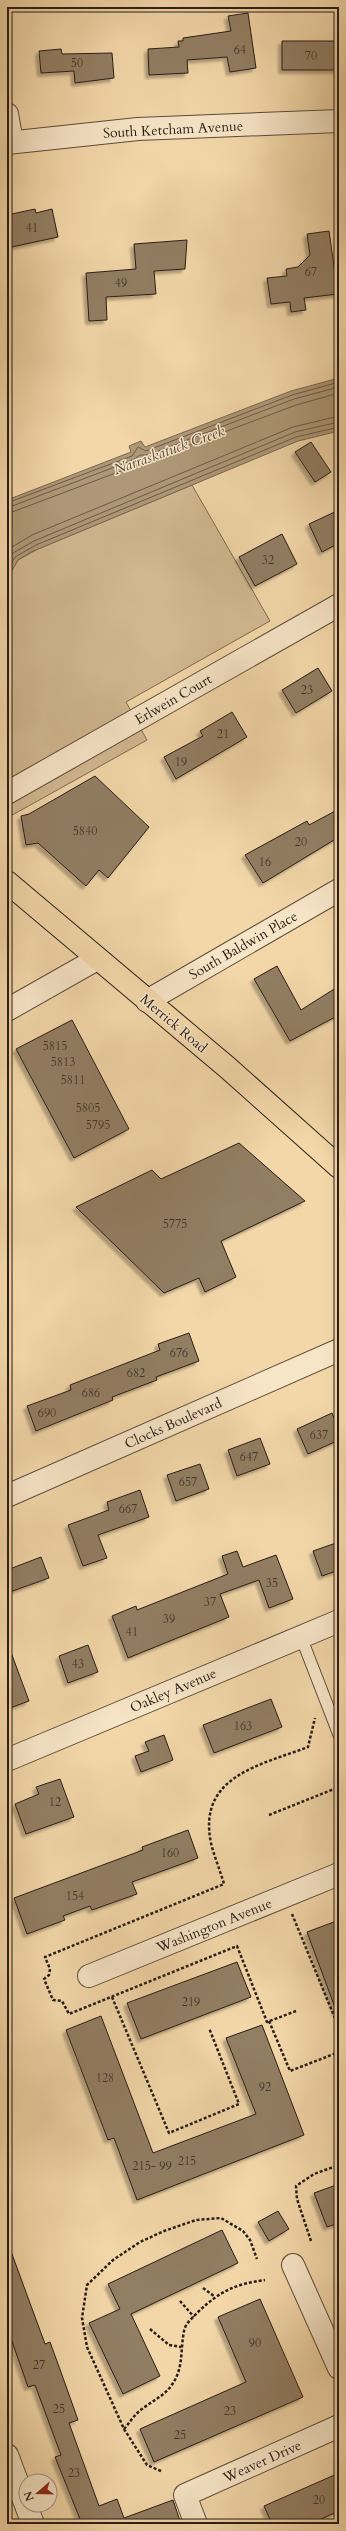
<svg xmlns="http://www.w3.org/2000/svg" width="346" height="2531" font-family="Cardo,serif">
  <style>
    .green { fill: #d1b790; stroke: #7d6a54 }
    .water { fill: #ae9877; stroke: #796751 }
    .lines { fill: none; stroke-linecap: round; stroke-linejoin: round }
    .shore { stroke: #6c5a47; stroke-width: 1 }
    .building { fill: #927e63; stroke: #291d17; filter: url(#shadow) }
    .lane-casing { stroke: #5c4c3c; stroke-width: 13 }
    .street-casing { stroke: #5c4c3c; stroke-width: 24 }
    .primary-casing { stroke: #291d17; stroke-width: 24 }
    .path { stroke: #291d17; stroke-width: 2.5; stroke-dasharray: 3 2; stroke-linecap: butt }
    .lane { stroke: #f7e5c7; stroke-width: 11 }
    .street { stroke: #f7e5c7; stroke-width: 22 }
    .primary { stroke: #f3d7a9; stroke-width: 22 }
    .labels { text-anchor: middle; stroke-width: 3; stroke-linejoin: round; paint-order: stroke }
    .number-label { font-size: 12px; fill: #43352a }
    .street-label { font-size: 14px; fill: #291d17; stroke: #f7e5c7 }
    .water-label { font-size: 15px; font-style: italic; fill: #584839; stroke: #f7e5c7 }
  </style>
  <defs>
    <filter id="shadow"><feDropShadow dx="-3.5" dy="3.5" stdDeviation="1" flood-color="#0004"/></filter>
  </defs>
  <rect width="100%" height="100%" fill="#f3d7a9"/>
  <filter id="stains"><feTurbulence type="fractalNoise" baseFrequency=".005" numOctaves="4"/><feColorMatrix values="0 0 0 0 .2 0 0 0 0 .09 0 0 0 0 .02 0 0 0 .5 -.17"/></filter>
  <radialGradient id="worn" r=".72"><stop offset=".6" stop-color="#630" stop-opacity="0"/><stop offset="1" stop-color="#630" stop-opacity=".3"/></radialGradient>
  <path class="green" d="M192,485L270,621L126,702L147,740L7,818V579L18,560L38,549Z"/>
  <path class="water" d="M339,378V431L298,441L31,552L18,560L7,579V500L131,452L129,446L141,441L145,447L291,391Z"/>
  <g class="lines">
    <path class="shore" d="M7,503L132,456L138,447L146,451L292,395L339,382
      M7,508L133,460L140,455H148L294,399L339,387
      M7,514L296,405L339,393
      M7,550L32,535L293,427L339,416
      M7,561L13,553L34,541L295,432L339,422
      M7,571L15,557L36,545L296,437L339,427"/>
  </g>
  <path class="building" d="M248,13L256,68L230,72L227,57L187,60L188,73L149,75L148,49L179,47L178,41H183V38L231,31L228,16Z
    M282,41H339V70H282Z
    M61,49L62,54L112,53L114,78L75,83L74,71L41,73L39,51Z
    M35,209L36,213L52,209L58,237L7,248V215Z
    M329,231L338,294L304,298L306,310L291,312L290,302L271,304L267,278L287,276L286,269L298,267L310,255L307,234Z
    M187,240L185,269L154,271L156,294L106,297L107,320L89,321L86,273L136,269L134,244Z
    M311,442L331,472L315,482L295,452Z
    M339,510V543L322,552L309,524Z
    M282,534L297,564L255,586L239,557Z
    M318,668L332,691L296,713L282,690Z
    M232,712L247,737L176,779L164,757L203,736L200,731Z
    M95,776L149,827L108,878L99,870L86,886L38,843L26,845L21,816L29,814Z
    M339,809V837L263,883L245,855L307,821L309,825Z
    M277,966L301,1010L339,986V1015L290,1041L254,979Z
    M72,1020L129,1129L74,1158L16,1049Z
    M239,1143L305,1201L221,1241L236,1277L205,1292L199,1278L164,1293L76,1207L152,1170L161,1179Z
    M189,1333L199,1361L156,1377L157,1380L112,1397L113,1400L36,1431L27,1406L71,1390L70,1385L160,1350L158,1344Z
    M332,1413L339,1429V1440L308,1454L297,1429Z
    M260,1438L270,1464L237,1476L228,1450Z
    M200,1464L209,1489L176,1501L167,1475Z
    M140,1490L149,1517L98,1535L107,1558L83,1566L68,1525L109,1510L107,1502Z
    M339,1542V1570L322,1576L313,1551Z
    M237,1551L243,1567L276,1555L293,1599L269,1608L259,1580L220,1594L229,1617L128,1658L112,1616L136,1606L137,1610L228,1574L222,1556Z
    M41,1557L49,1578L7,1593V1570Z
    M88,1645L98,1672L68,1683L59,1656Z
    M9,1647L29,1701L7,1709V1648Z
    M271,1699L282,1727L214,1753L203,1725Z
    M164,1735L173,1760L141,1772L135,1756L149,1751L145,1742Z
    M60,1779L74,1817L26,1834L15,1804L39,1794L36,1787Z
    M188,1830L198,1858L132,1882L137,1894L92,1910L90,1906L63,1916L65,1920L27,1934L14,1898L143,1850L142,1847Z
    M339,1920V2013H337L307,1932Z
    M237,1962L251,1997L141,2039L127,2003Z
    M101,2016L153,2153L256,2114L226,2038L262,2025L304,2135L137,2200L114,2138L108,2140L66,2030Z
    M339,2184V2223L327,2227L314,2193Z
    M278,2211L289,2229L269,2241L258,2222Z
    M222,2230L238,2263L131,2314L160,2376L123,2394L89,2323L120,2309L108,2284Z
    M7,2246H9L45,2344L50,2342L62,2375L78,2420L69,2423L99,2506L117,2499L124,2518L173,2500L181,2524H82L55,2457L61,2455L35,2385L28,2387L7,2327Z
    M260,2299L303,2397L154,2462L140,2429L246,2382L218,2317Z
    M339,2473V2511L310,2524H272L264,2506Z"/>
  <g class="lines">
    <g class="lane-casing">
      <path id="lane" d="M301,1637L339,1735"/>
    </g>
    <g class="street-casing">
      <path id="street" d="M7,114L12,142
        M7,143L138,129L339,121
        M7,793L339,605
        M147,1001L339,890
        M7,1010L97,959
        M7,1496L339,1350
        M7,1760L339,1621
        M89,1976L339,1874
        M293,2265L339,2368
        M7,2455L33,2524
        M196,2524L185,2495L339,2426"/>
    </g>
    <g class="primary-casing">
      <path id="primary" d="M7,882L228,1068L339,1167"/>
    </g>
    <path class="path" d="M269,1815L339,1787
      M292,1914L339,2028
      M112,1997L169,2133L239,2104L209,2028
      M296,2011L267,2022L237,1946L69,2014L62,2001L53,2000L44,1979L49,1975L50,1969L45,1957L224,1884C220,1870 214,1856 211,1843C197,1776 261,1765 308,1747L315,1718
      M269,2021L290,2071L339,2052
      M311,2241L297,2199L296,2186L314,2174L339,2165
      M335,2251L339,2249
      M203,2288L214,2296
      M180,2301L194,2317
      M150,2329L169,2345L181,2347
      M124,2429C130,2422 135,2414 142,2409C152,2401 164,2396 171,2386C184,2369 180,2351 184,2331C185,2324 193,2317 198,2312C220,2291 235,2284 265,2280
      M161,2471L147,2465L124,2429L87,2347L82,2318L87,2285L113,2260L140,2242L164,2231L196,2220L221,2218L243,2231L250,2240L257,2259"/>
    <use href="#lane" class="lane"/>
    <use href="#street" class="street"/>
    <use href="#primary" class="primary"/>
  </g>
  <g class="labels">
    <g class="number-label">
      <text x="240" y="54">64</text>
      <text x="311" y="60">70</text>
      <text x="77" y="67">50</text>
      <text x="32" y="232">41</text>
      <text x="311" y="276">67</text>
      <text x="121" y="287">49</text>
      <text x="268" y="564">32</text>
      <text x="307" y="694">23</text>
      <text x="223" y="738">21</text>
      <text x="181" y="766">19</text>
      <text x="85" y="835">5840</text>
      <text x="301" y="846">20</text>
      <text x="265" y="866">16</text>
      <text x="55" y="1050">5815</text>
      <text x="63" y="1066">5813</text>
      <text x="73" y="1084">5811</text>
      <text x="88" y="1112">5805</text>
      <text x="98" y="1129">5795</text>
      <text x="175" y="1228">5775</text>
      <text x="179" y="1357">676</text>
      <text x="136" y="1377">682</text>
      <text x="91" y="1397">686</text>
      <text x="47" y="1417">690</text>
      <text x="319" y="1439">637</text>
      <text x="249" y="1461">647</text>
      <text x="188" y="1486">657</text>
      <text x="128" y="1513">667</text>
      <text x="272" y="1587">35</text>
      <text x="210" y="1606">37</text>
      <text x="169" y="1623">39</text>
      <text x="132" y="1636">41</text>
      <text x="78" y="1668">43</text>
      <text x="243" y="1730">163</text>
      <text x="55" y="1806">12</text>
      <text x="170" y="1857">160</text>
      <text x="75" y="1900">154</text>
      <text x="191" y="2006">219</text>
      <text x="105" y="2082">128</text>
      <text x="265" y="2091">92</text>
      <text x="187" y="2165">215</text>
      <text x="152" y="2170">215- 99</text>
      <text x="255" y="2347">90</text>
      <text x="39" y="2369">27</text>
      <text x="59" y="2413">25</text>
      <text x="230" y="2415">23</text>
      <text x="180" y="2439">25</text>
      <text x="74" y="2477">23</text>
      <text x="319" y="2504">20</text>
    </g>
    <g class="street-label">
      <text transform="translate(173 129) rotate(-3)" y="5">South Ketcham Avenue</text>
      <text transform="translate(173 699) rotate(-30)" y="5">Erlwein Court</text>
      <text transform="translate(243 945) rotate(-30)" y="5">South Baldwin Place</text>
      <text transform="translate(174 1023) rotate(40)" y="5">Merrick Road</text>
      <text transform="translate(173 1423) rotate(-24)" y="5">Clocks Boulevard</text>
      <text transform="translate(173 1690) rotate(-23)" y="5">Oakley Avenue</text>
      <text transform="translate(214 1925) rotate(-22)" y="5">Washington Avenue</text>
      <text transform="translate(262 2461) rotate(-24)" y="5">Weaver Drive</text>
    </g>
    <g class="water-label">
      <text transform="translate(169 450) rotate(-20)" y="5">Narraskatuck Creek</text>
    </g>
  </g>
  <rect width="346" height="2531" fill="none" stroke="#f3d7a9" stroke-width="24"/>
  <rect x="8" y="8" width="330" height="2515" fill="none" stroke="#291d17" stroke-width="2"/>
  <rect x="12" y="12" width="322" height="2507" fill="none" stroke="#291d17"/>
  <g transform="translate(38 2493) rotate(250)"><circle r="19" fill="#f7e5c7" stroke="#a59581"/>
  <path d="M0-3L7 15L0 10L-7 15Z" fill="#8f2418"/>
  <text y="-6" font-size="11" font-weight="bold" text-anchor="middle" fill="#291d17">N</text>
  </g>
  <rect width="100%" height="100%" filter="url(#stains)"/>
  <rect width="100%" height="100%" fill="url(#worn)"/>
</svg>
